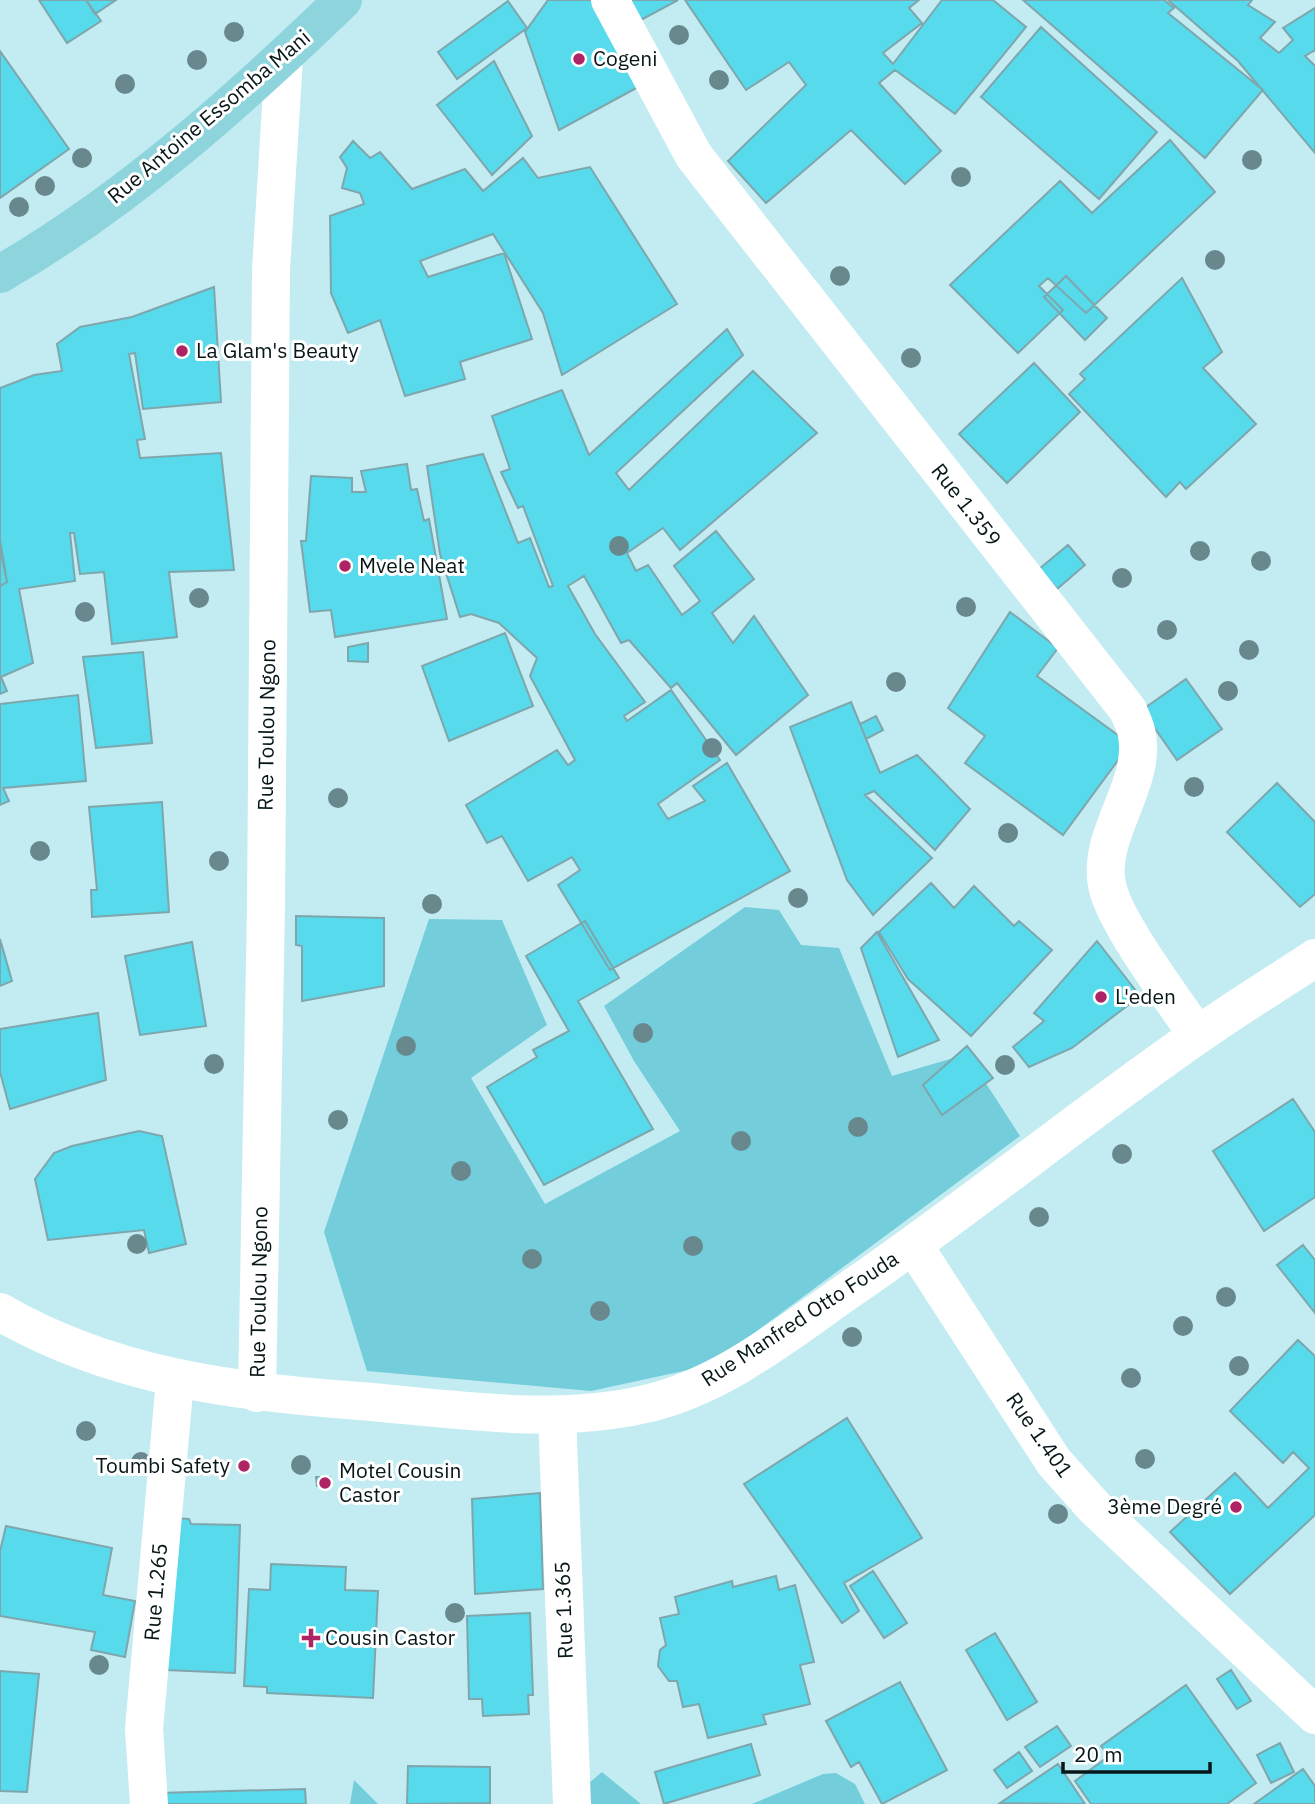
<svg xmlns="http://www.w3.org/2000/svg" width="1315" height="1804" font-family="'IBM Plex Sans',sans-serif">
  <style>
    .green { fill: #73cdda }
    .building { fill: #56daec; stroke: #7ea6ac; stroke-width: 2 }
    .lines { fill: none; stroke-linecap: round; stroke-linejoin: round }
    .minor { stroke: #fff; stroke-width: 38 }
    .tertiary { stroke: #fff; stroke-width: 38 }
    .primary { stroke: #8ed4dd; stroke-width: 38 }
    .tree { fill: #69888d }
    .poi-dot { fill: #ad2364; stroke: #fff; stroke-width: 2.5 }
    .labels { text-anchor: middle; stroke-width: 6; stroke-linejoin: round; paint-order: stroke }
    .poi-label { font-size: 21px; fill: #071719; stroke: #fff; text-anchor: start }
    .street-label { font-size: 21px; fill: #071719; stroke: #fff }
  </style>
  <rect width="100%" height="100%" fill="#c2ecf2"/>
  <path class="green" d="M745,907L779,910L801,945L839,948L892,1076L967,1054L1020,1136L711,1365L591,1391L367,1371L324,1232L429,919L502,920L547,1025L471,1078L545,1204L680,1131L634,1061L604,1006Z
    M602,1772L641,1804H564Z
    M836,1773L855,1784L865,1804H752L823,1774Z
    M354,1780L378,1804H350Z"/>
  <path class="building" d="M39,0H86L101,21L67,43Z
    M86,0H116L95,14Z
    M548,0H591L640,86L559,130L525,32Z
    M626,0H678L641,20Z
    M685,0H919L909,8L922,23L883,53L893,64L942,0H993L1026,27L955,114L895,70L879,83L941,151L905,184L851,130L766,203L728,161L806,85L789,62L746,90Z
    M1023,0H1164L1174,8L1168,13L1263,90L1205,158Z
    M1168,0H1252L1248,5L1275,22L1260,38L1279,53L1293,40L1283,28L1315,8V50L1305,56L1315,66V153L1238,61Z
    M508,1L527,28L457,79L438,52Z
    M1041,27L1157,132L1099,199L981,97Z
    M0,51L69,149L0,198Z
    M494,61L532,136L492,175L437,105Z
    M1170,140L1215,192L1086,313L1048,278L1039,286L1063,310L1018,353L950,285L1060,181L1092,213Z
    M353,141L370,158L380,152L412,189L465,169L483,191L523,158L538,178L590,167L677,304L562,375L543,313L493,234L420,261L428,277L504,253L532,339L460,362L465,379L405,396L380,320L348,333L331,293L330,216L364,204L360,193L342,188L347,168L340,157Z
    M1066,276L1107,318L1085,340L1044,297Z
    M1182,278L1222,352L1203,368L1256,424L1186,489L1180,482L1166,497L1069,394L1085,379L1080,374Z
    M214,287L221,402L143,409L135,353L129,354L145,439L137,440L140,458L221,453L234,570L169,572L177,637L112,644L104,572L80,574L74,533H70L75,581L19,589L33,663L1,677L7,691L0,694V586L7,582L0,548V388L34,375L62,371L57,344L80,327L132,317Z
    M727,329L743,355L616,473L629,490L753,371L817,433L680,550L663,528L627,553L636,571L648,565L682,615L700,601L674,566L716,531L754,579L712,613L733,643L754,616L808,695L736,755L677,683L671,688L629,640L621,643L584,576L568,586L595,634L645,702L624,716L627,721L671,690L720,760L658,804L668,819L705,801L693,786L727,763L790,871L610,970L558,885L580,870L572,857L528,881L502,836L487,843L466,805L557,750L568,765L575,760L530,676L537,658L499,623L471,614L460,617L440,554L427,466L483,454L518,543L530,538L549,587L553,586L523,506L518,508L501,472L510,469L492,416L562,390L589,455Z
    M1034,363L1080,412L1007,483L959,434Z
    M407,464L411,490L417,489L424,521L429,519L447,619L335,637L331,610L310,612L301,541H306L311,476L352,478V492H366L361,471Z
    M0,540L7,582L0,586Z
    M1068,545L1085,565L1057,589L1039,569Z
    M1010,612L1058,648L1037,676L1130,744L1063,835L965,763L985,736L948,708Z
    M505,633L533,706L449,741L422,666Z
    M368,643V662L348,661V647Z
    M143,652L152,743L96,748L83,657Z
    M1186,679L1222,729L1177,760L1142,710Z
    M78,695L86,781L3,788L9,801L0,805V704Z
    M851,702L880,773L917,755L970,809L935,850L874,791L865,795L932,858L873,915L847,880L790,727Z
    M876,716L883,730L866,739L860,724Z
    M1277,783L1315,822V894L1300,907L1227,832Z
    M162,802L169,912L92,917L91,890H97L89,807Z
    M931,883L954,908L974,886L1014,926L1019,921L1052,950L971,1036L908,979L879,932Z
    M296,916L384,918V986L302,1001V946L296,945Z
    M585,921L619,978L578,1001L653,1129L544,1185L487,1087L537,1057L533,1050L569,1031L526,956Z
    M877,932L939,1040L898,1057L861,948Z
    M0,939L12,981L0,986Z
    M1097,941L1140,996L1072,1048L1029,1067L1013,1047L1044,1021L1034,1013Z
    M192,942L206,1026L140,1035L125,956Z
    M98,1013L106,1080L10,1109L0,1072V1029Z
    M967,1046L993,1078L942,1115L923,1085Z
    M1293,1099L1315,1132V1197L1264,1231L1213,1151Z
    M139,1131L162,1136L186,1244L149,1253L144,1230L48,1240L35,1179L54,1153L72,1146Z
    M1303,1245L1315,1260V1313L1277,1265Z
    M1298,1340L1315,1356V1515L1230,1594L1170,1532L1235,1473L1268,1508L1309,1468L1293,1452L1283,1463L1230,1411Z
    M847,1418L922,1538L844,1583L859,1611L842,1623L744,1484Z
    M316,1477H330V1486H317Z
    M540,1493L543,1589L475,1594L472,1499Z
    M172,1518L189,1519L191,1524L240,1525L235,1673L166,1670Z
    M6,1526L112,1548L103,1595L135,1601L125,1657L91,1650L95,1632L0,1616V1551Z
    M271,1564L346,1567L345,1590L378,1591L373,1698L267,1693V1687L244,1686L249,1589L270,1590Z
    M873,1571L907,1623L884,1638L850,1586Z
    M776,1576L779,1590L795,1585L814,1662L800,1665L810,1704L763,1715L766,1724L708,1738L699,1704L683,1707L677,1681H669L658,1666L660,1650L666,1645L660,1618L679,1614L675,1597L732,1581L733,1587Z
    M530,1613L533,1695H528L529,1714L483,1716L482,1699H469L467,1616Z
    M995,1633L1037,1702L1007,1720L966,1650Z
    M1231,1670L1251,1701L1237,1709L1217,1679Z
    M0,1671L39,1674L27,1792L0,1791Z
    M900,1682L947,1770L882,1804L859,1762L851,1767L826,1721Z
    M1186,1685L1256,1783L1227,1804H1091L1075,1781L1109,1756L1101,1746Z
    M1057,1726L1071,1746L1040,1767L1025,1747Z
    M1280,1743L1294,1772L1271,1783L1257,1755Z
    M751,1744L760,1775L664,1804L655,1772Z
    M1019,1752L1032,1771L1007,1788L994,1770Z
    M1058,1764L1085,1804L1000,1803Z
    M408,1766L490,1767V1803L407,1804Z
    M1303,1769L1315,1786V1804H1254Z
    M305,1789L306,1804H164L159,1793Z"/>
  <g class="lines">
    <path class="minor" d="M610,0L694,156L1128,710C1131,718 1136,727 1137,735C1146,786 1097,834 1107,885C1114,922 1174,1000 1197,1035
      M914,1246L1054,1462L1095,1508L1315,1715
      M257,1393L266,906L271,270L284,57
      M557,1415L572,1804
      M149,1804L144,1729L175,1380"/>
    <path class="tertiary" d="M0,1312C107,1374 226,1391 347,1400C443,1407 545,1426 641,1405C721,1388 787,1333 852,1288C970,1207 1081,1116 1198,1035C1236,1008 1276,984 1315,958"/>
    <path class="primary" d="M0,274C127,201 238,101 343,0"/>
  </g>
  <g class="tree">
    <circle cx="234" cy="32" r="10"/>
    <circle cx="679" cy="35" r="10"/>
    <circle cx="197" cy="60" r="10"/>
    <circle cx="719" cy="80" r="10"/>
    <circle cx="125" cy="84" r="10"/>
    <circle cx="82" cy="158" r="10"/>
    <circle cx="1252" cy="160" r="10"/>
    <circle cx="961" cy="177" r="10"/>
    <circle cx="45" cy="186" r="10"/>
    <circle cx="19" cy="207" r="10"/>
    <circle cx="1215" cy="260" r="10"/>
    <circle cx="840" cy="276" r="10"/>
    <circle cx="911" cy="358" r="10"/>
    <circle cx="619" cy="546" r="10"/>
    <circle cx="1200" cy="551" r="10"/>
    <circle cx="1261" cy="561" r="10"/>
    <circle cx="1122" cy="578" r="10"/>
    <circle cx="199" cy="598" r="10"/>
    <circle cx="966" cy="607" r="10"/>
    <circle cx="85" cy="612" r="10"/>
    <circle cx="1167" cy="630" r="10"/>
    <circle cx="1249" cy="650" r="10"/>
    <circle cx="896" cy="682" r="10"/>
    <circle cx="1228" cy="691" r="10"/>
    <circle cx="712" cy="748" r="10"/>
    <circle cx="1194" cy="787" r="10"/>
    <circle cx="338" cy="798" r="10"/>
    <circle cx="1008" cy="833" r="10"/>
    <circle cx="40" cy="851" r="10"/>
    <circle cx="219" cy="861" r="10"/>
    <circle cx="798" cy="898" r="10"/>
    <circle cx="432" cy="904" r="10"/>
    <circle cx="643" cy="1033" r="10"/>
    <circle cx="406" cy="1046" r="10"/>
    <circle cx="214" cy="1064" r="10"/>
    <circle cx="1005" cy="1065" r="10"/>
    <circle cx="338" cy="1120" r="10"/>
    <circle cx="858" cy="1127" r="10"/>
    <circle cx="741" cy="1141" r="10"/>
    <circle cx="1122" cy="1154" r="10"/>
    <circle cx="461" cy="1171" r="10"/>
    <circle cx="1039" cy="1217" r="10"/>
    <circle cx="137" cy="1244" r="10"/>
    <circle cx="693" cy="1246" r="10"/>
    <circle cx="532" cy="1259" r="10"/>
    <circle cx="1226" cy="1297" r="10"/>
    <circle cx="600" cy="1311" r="10"/>
    <circle cx="1183" cy="1326" r="10"/>
    <circle cx="852" cy="1337" r="10"/>
    <circle cx="1239" cy="1366" r="10"/>
    <circle cx="1131" cy="1378" r="10"/>
    <circle cx="86" cy="1431" r="10"/>
    <circle cx="1145" cy="1459" r="10"/>
    <circle cx="141" cy="1462" r="10"/>
    <circle cx="301" cy="1465" r="10"/>
    <circle cx="1058" cy="1514" r="10"/>
    <circle cx="455" cy="1613" r="10"/>
    <circle cx="99" cy="1665" r="10"/>
  </g>
  <g class="poi-dot">
    <circle cx="579" cy="59" r="7"/>
    <circle cx="182" cy="351" r="7"/>
    <circle cx="345" cy="566" r="7"/>
    <circle cx="1101" cy="997" r="7"/>
    <circle cx="244" cy="1466" r="7"/>
    <circle cx="325" cy="1483" r="7"/>
    <circle cx="1236" cy="1507" r="7"/>
    <path d="M307.5 1627.5h7v7h7v7h-7v7h-7v-7h-7v-7h7z"/>
  </g>
  <g class="labels">
    <g class="poi-label">
      <text x="593" y="66">Cogeni</text>
      <text x="196" y="358">La Glam's Beauty</text>
      <text x="359" y="573">Mvele Neat</text>
      <text x="1115" y="1004">L'eden</text>
      <text x="230" y="1473" text-anchor="end">Toumbi Safety</text>
      <text x="339" y="1478">Motel Cousin<tspan x="339" dy="24">Castor</tspan></text>
      <text x="1222" y="1514" text-anchor="end">3ème Degré</text>
      <text x="325" y="1645">Cousin Castor</text>
    </g>
    <g class="street-label">
      <text transform="translate(209 117) rotate(-40)" y="7">Rue Antoine Essomba Mani</text>
      <text transform="translate(966 505) rotate(52)" y="7">Rue 1.359</text>
      <text transform="translate(267 725) rotate(-89)" y="7">Rue Toulou Ngono</text>
      <text transform="translate(259 1292) rotate(-89)" y="7">Rue Toulou Ngono</text>
      <text transform="translate(800 1319) rotate(-33)" y="7">Rue Manfred Otto Fouda</text>
      <text transform="translate(1039 1435) rotate(55)" y="7">Rue 1.401</text>
      <text transform="translate(156 1592) rotate(-85)" y="7">Rue 1.265</text>
      <text transform="translate(564 1610) rotate(-92)" y="7">Rue 1.365</text>
    </g>
  </g>
  <path d="M1063 1762v10h147v-10" fill="none" stroke="#071719" stroke-width="3.5"/>
  <text x="1074" y="1762" font-size="21" fill="#071719" stroke="#ffffff" stroke-width="5" paint-order="stroke">20 m</text>
</svg>
